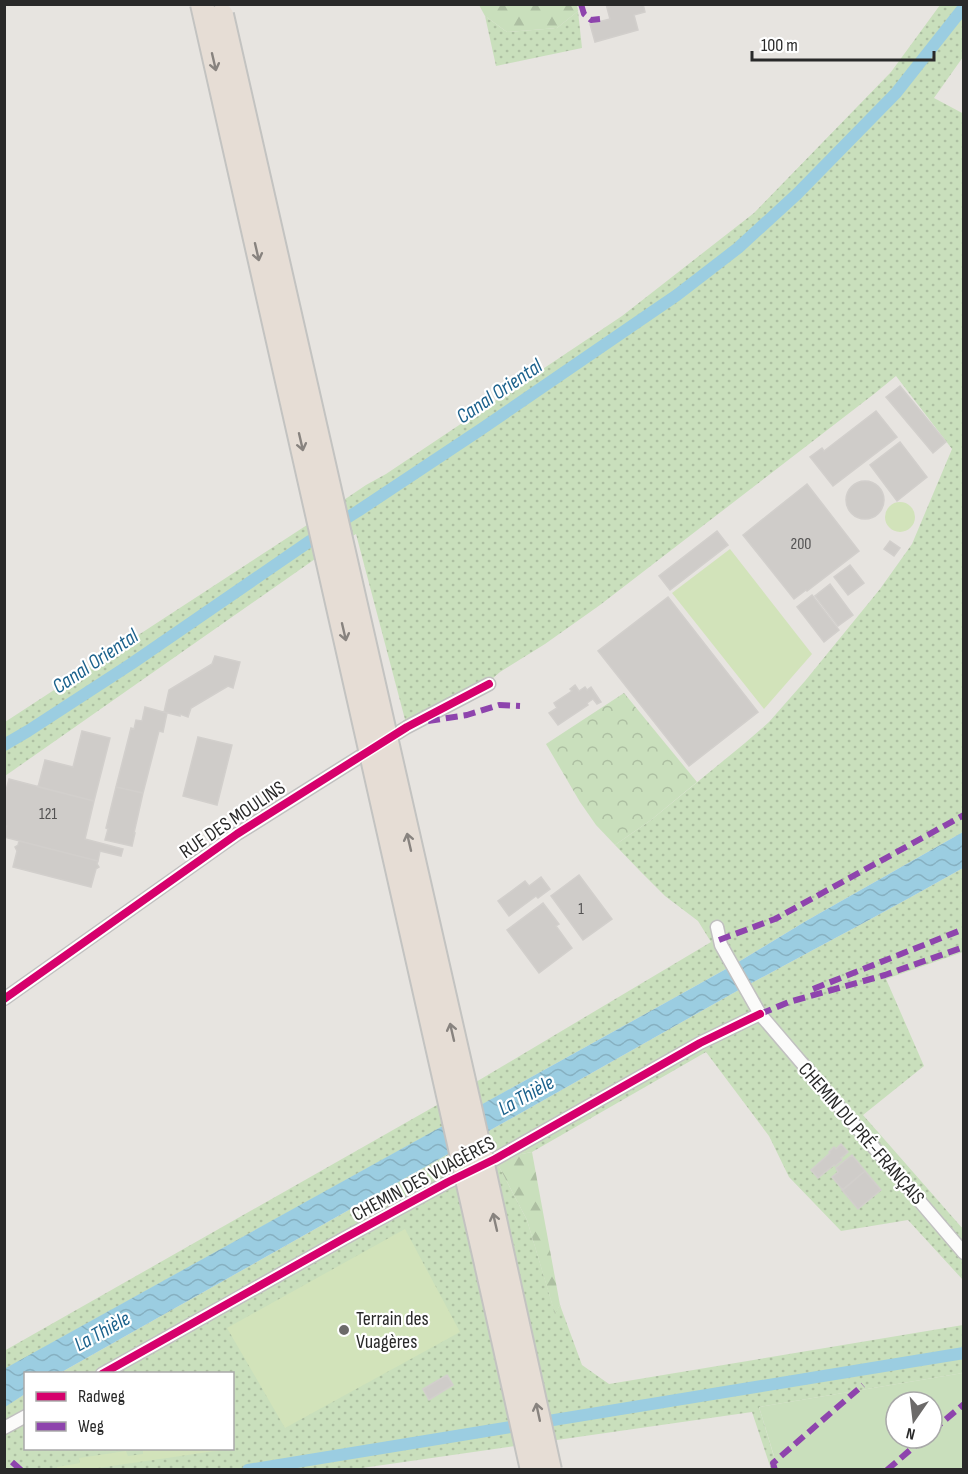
<svg xmlns="http://www.w3.org/2000/svg" width="968" height="1474" font-family="'Sofia Sans Condensed',sans-serif">
  <style>
    .grass { fill: url(#grass-dots) }
    .forest { fill: url(#forest-firs) }
    .park { fill: url(#park-crowns) }
    .garden { fill: #c9dfbc; fill-rule: evenodd }
    .pitch { fill: #d2e3ba }
    .water { fill: url(#water-waves) }
    .lines { fill: none; stroke-linecap: round; stroke-linejoin: round }
    .canal { stroke: #9bcde1; stroke-width: 12 }
    .building { fill: #cfccc9; stroke: #d2cfcc; stroke-width: 1.5 }
    .street-casing { stroke: #c1c0c0; stroke-width: 15 }
    .street { stroke: #fbfbfa; stroke-width: 12 }
    .highway-bridge-casing { stroke: #c3c3c1; stroke-width: 26; stroke-linecap: butt }
    .highway-bridge { stroke: #e6ddd5; stroke-width: 22 }
    .quiet { stroke: #8e44ad; stroke-width: 6; stroke-dasharray: 12 6; stroke-linecap: butt }
    .cycleway-casing { stroke: #fff; stroke-width: 11 }
    .cycleway { stroke: #d6006c; stroke-width: 8 }
    .oneway { stroke: #88837f }
    .poi-dot { fill: #6c6a69; stroke: #fff; stroke-width: 2 }
    .labels { text-anchor: middle; stroke-width: 4.5; stroke-linejoin: round; paint-order: stroke }
    .number-label { font-size: 16px; fill: #535252 }
    .street-label { font-size: 20px; fill: #292929; stroke: #fff }
    .poi-label { font-size: 20px; fill: #292929; stroke: #fff; text-anchor: start }
    .water-label { font-size: 21px; font-style: italic; fill: #1b618c; stroke: #fff }
  </style>
  <defs>
    <pattern id="grass-dots" width="8" height="8" patternUnits="userSpaceOnUse" patternTransform="scale(1.5)"><rect width="8" height="8" fill="#c9dfbc"/><path d="M2 2h.1M6 6h.1" fill="none" stroke="#adbfa2" stroke-width="1.8" stroke-linecap="round"/></pattern>
    <pattern id="forest-firs" width="22" height="20" patternUnits="userSpaceOnUse" patternTransform="scale(1.5)"><rect width="22" height="20" fill="#c9dfbc"/><path d="M5 1l3.5 6h-7zM16 11l3.5 6h-7z" fill="#adbfa2"/></pattern>
    <pattern id="park-crowns" width="20" height="18" patternUnits="userSpaceOnUse" patternTransform="scale(1.5)"><rect width="20" height="18" fill="#c9dfbc"/><path d="M2 6a3 3 0 1 1 6 0M12 15a3 3 0 1 1 6 0" fill="none" stroke="#adbfa2"/></pattern>
    <pattern id="water-waves" width="16" height="10" patternUnits="userSpaceOnUse" patternTransform="scale(1.5)"><rect width="16" height="10" fill="#9bcde1"/><path d="M0 5q4-4 8 0t8 0" fill="none" stroke="#86b0c1"/></pattern>
  </defs>
  <rect width="100%" height="100%" fill="#e7e4e0"/>
  <path class="grass" d="M940,5H963V57L934,98L964,114L963,832L806,921L735,964L665,1003L5,1369L4,1351L444,1101L711,942L698,921L665,896L640,871L615,845L651,820L745,743L769,722L805,681L880,589L912,544L952,449L896,376L874,394L600,605L545,644L500,672L492,679L489,684L407,727L356,534L315,559L5,776V722L307,525L366,485L386,474L622,316L754,213L891,72Z
    M578,11L582,48L496,66L485,16L507,32L557,28Z
    M963,868V952L886,979L924,1066L863,1115L963,1229V1280L908,1220L841,1231L789,1177L769,1136L706,1052L532,1152L495,1159L527,1220L555,1313L560,1305L582,1365L609,1384L963,1325V1373L759,1407L778,1470L771,1469L752,1412L355,1469H5L4,1407L25,1394L26,1448H232V1374L60,1373L728,996C806,953 886,912 963,868Z"/>
  <path class="forest" d="M479,5H577L578,11L557,28L507,32L485,16Z
    M532,1152L560,1305L555,1314L527,1220L495,1159Z"/>
  <path class="park" d="M624,693L697,782L651,820L615,845L596,825L580,802L546,744Z"/>
  <path class="garden" d="M963,1373V1469H778L759,1407ZM896,1402H932V1438H896Z"/>
  <path class="pitch" d="M885 517a15 15 0 1 1 30 0a15 15 0 1 1-30 0Z
    M730,549L812,654L764,709L672,593Z
    M405,1229L460,1332L285,1428L227,1328Z
    M143,1449H229L91,1469H57V1467L80,1463L79,1458L126,1451L128,1456L143,1454Z"/>
  <path class="water" d="M963,832V868C886,912 806,953 728,996L60,1373L26,1374L25,1394L5,1407L4,1369L665,1003L735,964L806,921Z"/>
  <g class="lines">
    <path class="canal" d="M4,745L28,731L131,664L310,541L358,511L480,430L677,295L738,248L797,194L896,93L964,7
      M248,1470L964,1353"/>
  </g>
  <path class="building" d="M606,4H643L645,12L634,15L638,30L595,42L590,24L610,19Z
    M900,386L946,442L933,453L886,397Z
    M876,411L897,437L833,486L810,457L822,448L824,451Z
    M900,442L927,477L897,501L870,465Z
    M846 500a19 19 0 1 1 38 0a19 19 0 1 1-38 0Z
    M807,484L859,551L807,591L806,590L794,599L743,535Z
    M717,531L728,545L670,590L659,576Z
    M890,541L900,548L894,556L884,549Z
    M850,565L864,583L848,595L834,577Z
    M830,584L853,615L838,626L815,596Z
    M812,595L839,630L824,642L797,607Z
    M668,597L758,712L689,766L598,651Z
    M215,656L240,662L233,688L228,686L191,708L188,717L180,714V716L164,712L169,690L212,664Z
    M575,685L579,691L585,687L587,690L591,687L601,702L597,704L593,699L587,703L588,705L558,725L549,713L557,708L554,703L572,691L570,689Z
    M145,707L167,713L163,732L159,731L143,793L116,787L131,728L134,729L136,720L142,721Z
    M82,731L110,738L94,801L38,787L45,760L73,767Z
    M198,737L232,745L217,805L183,796Z
    M9,779L94,801L85,839L123,849L121,856L100,851L98,861L4,837L7,826L4,825V798Z
    M116,787L143,793L134,833H135L132,846L105,840L108,829L106,828Z
    M19,841L98,861L97,864L99,867L96,869L91,887L13,867L17,851L15,847L18,845Z
    M579,875L612,919L583,940L551,896Z
    M541,877L550,889L538,898L536,896L509,916L498,901L525,881L529,886Z
    M543,903L559,924L556,926L572,948L539,973L507,930Z
    M841,1144L848,1152L841,1158L842,1160L835,1166L834,1165L818,1178L811,1170L830,1153L829,1152L834,1147L836,1149Z
    M852,1155L865,1171L843,1190L832,1177L838,1172L836,1168Z
    M865,1171L881,1190L858,1209L842,1190Z
    M447,1375L453,1385L429,1400L423,1389Z"/>
  <g class="lines">
    <g class="street-casing">
      <path id="street" d="M717,927L721,945L760,1014L964,1253
        M4,999L237,834L407,727L489,684
        M102,1374L343,1239L448,1182L495,1159L700,1043L760,1014
        M4,1428L26,1416"/>
    </g>
    <use href="#street" class="street"/>
    <g class="highway-bridge-casing">
      <path id="highway-bridge" d="M202,4L496,1308L532,1470
        M222,15L480,1151L550,1470"/>
    </g>
    <use href="#highway-bridge" class="highway-bridge"/>
    <path class="quiet" d="M581,4L584,14L591,20L600,19
      M428,721L467,715L499,705L520,706
      M719,940L775,919L964,815
      M813,989L964,929
      M760,1014L789,1002L885,975L964,947
      M932,1431L964,1404
      M12,1462L21,1470
      M775,1470L773,1463L863,1385
      M887,1470L924,1438"/>
    <g class="cycleway-casing">
      <path id="cycleway" d="M4,999L237,834L407,727L489,684
        M102,1374L343,1239L448,1182L495,1159L700,1043L760,1014"/>
    </g>
    <use href="#cycleway" class="cycleway"/>
  </g>
  <defs><path id="oneway-shaft" d="M-6 0H5M1.5-3L5.5 0L1.5 3" fill="none" stroke-width="1.6" stroke-linecap="round" stroke-linejoin="round" transform="scale(1.5)"/></defs>
  <g class="oneway">
    <use href="#oneway-shaft" transform="translate(214 62) rotate(77)"/>
    <use href="#oneway-shaft" transform="translate(257 252) rotate(77)"/>
    <use href="#oneway-shaft" transform="translate(301 442) rotate(77)"/>
    <use href="#oneway-shaft" transform="translate(344 632) rotate(77)"/>
    <use href="#oneway-shaft" transform="translate(409 842) rotate(-103)"/>
    <use href="#oneway-shaft" transform="translate(452 1032) rotate(-103)"/>
    <use href="#oneway-shaft" transform="translate(495 1222) rotate(-103)"/>
    <use href="#oneway-shaft" transform="translate(538 1412) rotate(-102)"/>
  </g>
  <circle class="poi-dot" cx="344" cy="1330" r="6"/>
  <g class="labels">
    <g class="number-label">
      <text x="801" y="549">200</text>
      <text x="48" y="819">121</text>
      <text x="581" y="914">1</text>
    </g>
    <g class="street-label">
      <text transform="translate(232 819) rotate(-34)" y="7">RUE DES MOULINS</text>
      <text transform="translate(862 1133) rotate(49)" y="7">CHEMIN DU PRÉ-FRANÇAIS</text>
      <text transform="translate(423 1178) rotate(-28)" y="7">CHEMIN DES VUAGÈRES</text>
    </g>
    <g class="poi-label">
      <text x="356" y="1325">Terrain des<tspan x="356" dy="23">Vuagères</tspan></text>
    </g>
    <g class="water-label">
      <text transform="translate(499 391) rotate(-34)" y="7">Canal Oriental</text>
      <text transform="translate(95 661) rotate(-34)" y="7">Canal Oriental</text>
      <text transform="translate(526 1095) rotate(-29)" y="7">La Thièle</text>
      <text transform="translate(102 1331) rotate(-29)" y="7">La Thièle</text>
    </g>
  </g>
  <rect width="968" height="1474" fill="none" stroke="#292929" stroke-width="12"/>
  <rect x="24" y="1372" width="210" height="78" fill="#ffffff" stroke="#a9a9a9" stroke-width="1.5"/>
  <rect x="36" y="1392" width="30" height="9" fill="#d6006c" stroke="#a9a9a9" stroke-width="1.5"/>
  <text x="78" y="1402" font-size="18" fill="#292929">Radweg</text>
  <rect x="36" y="1422" width="30" height="9" fill="#8e44ad" stroke="#a9a9a9" stroke-width="1.5"/>
  <text x="78" y="1432" font-size="18" fill="#292929">Weg</text>
  <g transform="translate(914 1420) rotate(194)"><circle r="28" fill="#ffffff" stroke="#a9a9a9" stroke-width="1.5"/>
  <path d="M0-4.5L10 22L0 15L-10 22Z" fill="#6c6a69"/>
  <text y="-9" font-size="16" font-weight="bold" text-anchor="middle" fill="#292929">N</text>
  </g>
  <path d="M752 51v9h182v-9" fill="none" stroke="#292929" stroke-width="3"/>
  <text x="761" y="51" font-size="18" fill="#292929" stroke="#ffffff" stroke-width="4.5" paint-order="stroke">100 m</text>
</svg>
